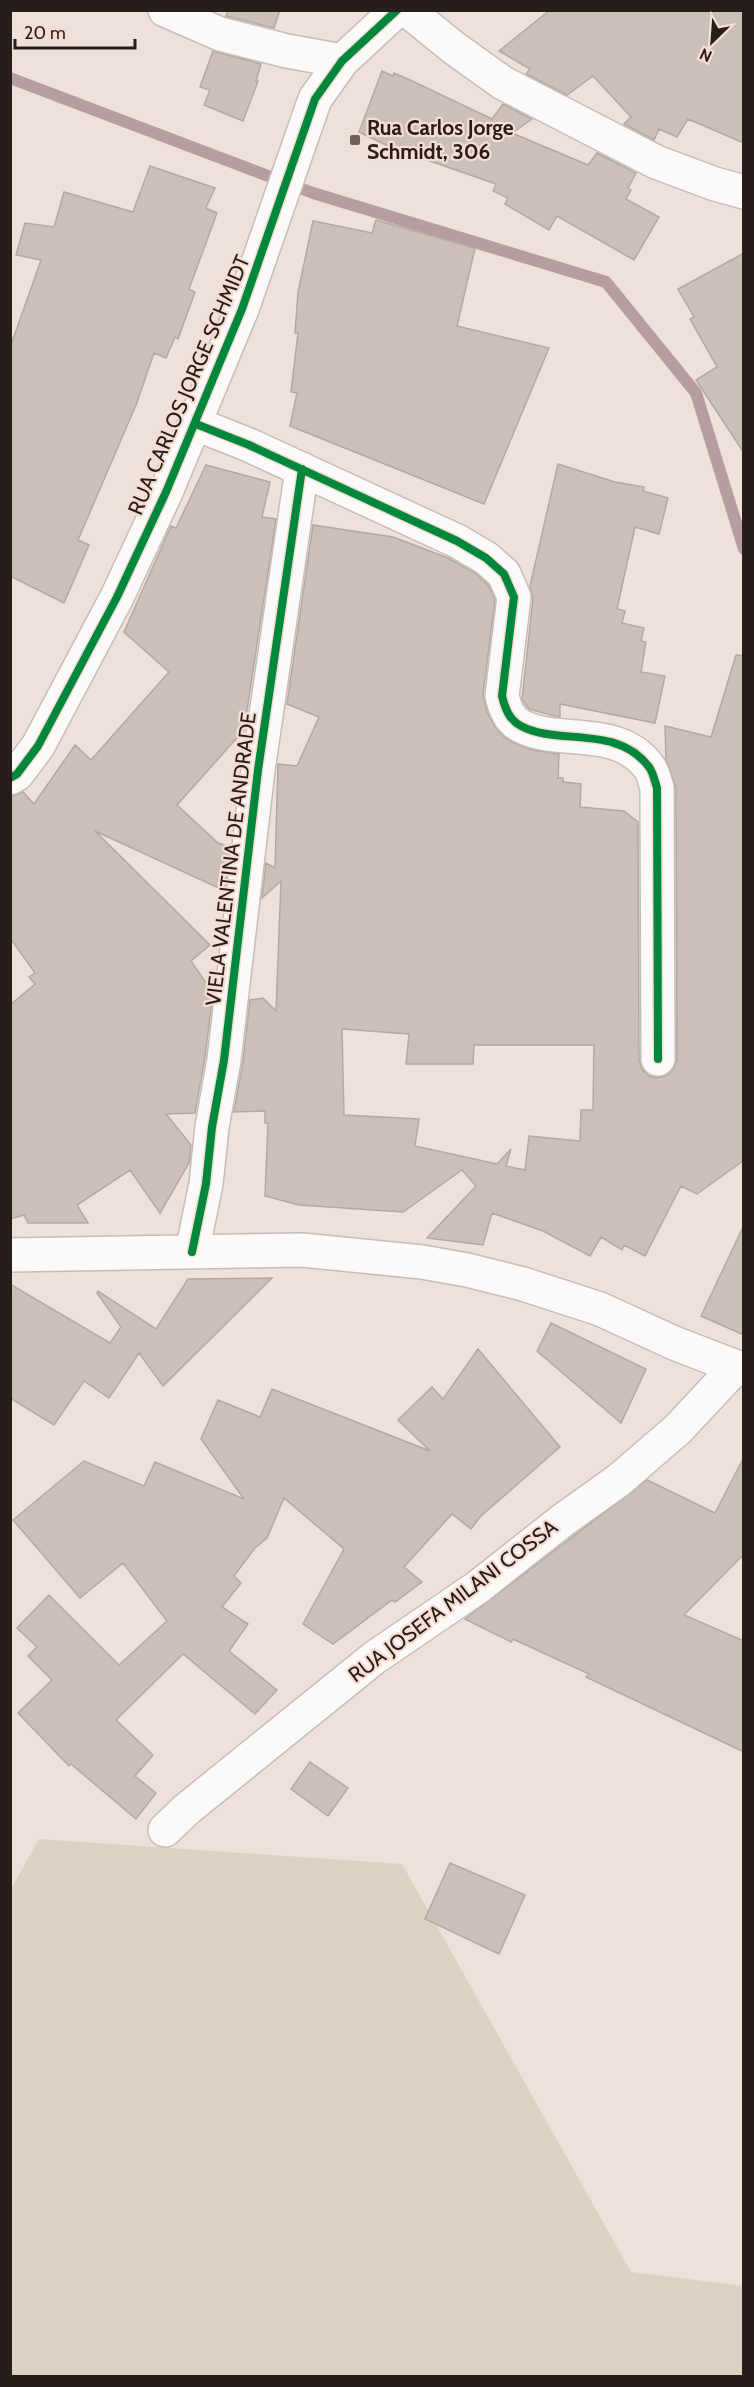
<svg xmlns="http://www.w3.org/2000/svg" width="754" height="2387" font-family="Cabin,sans-serif">
  <style>
    .green { fill: #ddd1c2 }
    .lines { fill: none; stroke-linecap: round; stroke-linejoin: round }
    .stream { stroke: #b89da0; stroke-width: 12 }
    .building { fill: #cbc0b9; stroke: #b3a9a4; stroke-width: 1.5; fill-rule: evenodd }
    .minor-casing { stroke: #c7bdb8; stroke-width: 36 }
    .minor { stroke: #fcfaf9; stroke-width: 33 }
    .cycleway-casing { stroke: #f6ddd2; stroke-width: 11 }
    .cycleway { stroke: #00873e; stroke-width: 8 }
    .poi-dot { fill: #6d615d; stroke: #f6ddd2; stroke-width: 2 }
    .labels { text-anchor: middle; stroke-width: 4.5; stroke-linejoin: round; paint-order: stroke }
    .poi-label { font-size: 21px; font-weight: bold; fill: #271d1a; stroke: #f6ddd2; text-anchor: start }
    .street-label { font-size: 21px; fill: #271d1a; stroke: #f6ddd2 }
  </style>
  <rect width="100%" height="100%" fill="#eee0da"/>
  <path class="green" d="M39,1839L402,1864L631,2272L743,2286V2376H11V1889Z"/>
  <g class="lines">
    <path class="stream" d="M10,78L313,193L606,282L696,393L744,549"/>
  </g>
  <path class="building" d="M228,10H280L274,28L226,16Z
    M550,10H744V143L688,119L677,137L659,129L654,140L624,124L631,117L593,76L567,95L526,74L530,69L499,51Z
    M213,51L261,64L256,81H258L243,121L204,105L210,90L200,87Z
    M382,71L393,76L394,73L408,79L492,119L503,104L532,119L512,133L588,165L597,153L636,173L628,188L631,190L626,199L659,217L634,260L557,216L549,230L505,204L508,198L493,191L496,184L390,147L359,132Z
    M150,166L215,188L206,208L217,213L189,289L195,292L178,339L175,337L166,358L154,353L136,405L78,540L89,545L64,603L10,576V348L41,260L16,255L25,223L54,227L64,192L133,212Z
    M376,220L475,248L457,326L549,348L484,504L290,426L297,393L291,392L298,333H295L298,292L313,221L372,233Z
    M744,253V453L696,380L717,367L690,319L694,317L678,289Z
    M558,464L615,482L644,487L643,491L668,498L659,534L635,527L617,609L625,611L622,623L644,628L641,641L646,642L641,672L665,676L655,723L560,704V717L555,716L529,709L522,699L533,599L530,586Z
    M206,465L270,482L262,517L276,519L244,730L177,805L218,843L230,847L225,891L95,831L210,945L191,961L213,993L205,1057L195,1113L166,1114L191,1145L189,1163L160,1213L130,1170L77,1205L88,1223H28L24,1215L10,1219V1005L35,984L29,977L35,973L10,938V797L23,792L34,804L75,745L91,760L169,672L124,632L171,526L176,528Z
    M313,525L393,537L448,558L475,573L488,585L495,600L483,694L487,712L495,727L505,738L514,743L532,750L559,754L558,778H563V782L581,784L580,807L624,811L638,822L639,1059L642,1069L649,1076L657,1078L668,1075L674,1068L677,1059L676,788L666,759L665,726L711,737L736,655L744,656V1160L697,1194L681,1186L645,1256L624,1245L622,1250L601,1237L590,1256L543,1231L492,1213L483,1245L427,1238L476,1186L462,1170L403,1212L299,1205L265,1196L268,1123H265V1111L234,1112L243,1062L250,1000L263,998L276,1011L281,881L262,898L266,863L275,868L278,764L297,766L319,717L287,704ZM342,1029L409,1034L406,1064H473L474,1045H594L593,1110H581L580,1141L529,1136L525,1170L506,1166L511,1149L497,1164L415,1146L419,1119L344,1115Z
    M744,1225V1335L701,1316Z
    M272,1278L163,1386L139,1353L109,1398L84,1381L54,1425L10,1398V1284L110,1343L121,1327L97,1293L98,1291L156,1329L188,1279Z
    M551,1323L646,1369L621,1423L537,1351Z
    M478,1349L560,1447L480,1517L471,1529L452,1514L404,1567L422,1582L395,1602L392,1600L333,1644L303,1624L344,1549L284,1498L267,1538L254,1549L234,1576L241,1583L222,1607L248,1624L229,1651L277,1690L255,1714L183,1654L116,1720L153,1755L135,1776L156,1793L136,1819L71,1764L69,1766L18,1713L52,1680L28,1656L37,1647L17,1628L49,1595L119,1665L167,1621L123,1563L80,1598L13,1520L84,1461L144,1486L155,1462L244,1499L201,1439L218,1400L260,1417L272,1389L430,1451L398,1420L432,1387L443,1399Z
    M744,1457V1554L684,1615L744,1641V1752L586,1677L589,1674L513,1639L511,1642L465,1619L647,1480L715,1513Z
    M310,1762L348,1788L328,1816L291,1789Z
    M450,1863L525,1895L499,1954L425,1919Z"/>
  <g class="lines">
    <g class="minor-casing">
      <path id="minor" d="M165,10L220,34L287,51L342,61
        M407,10L454,48L503,83L656,162L715,184L744,192
        M196,424L249,445L457,541L486,558L504,574L514,597L502,696C505,708 509,720 521,726C558,746 617,724 649,767C653,772 655,782 657,788L658,1059
        M10,778L17,774L38,746L117,597L166,492L242,309L315,99L342,61L397,10
        M192,1252L206,1184L212,1127L224,1060L258,770L302,469
        M10,1255L302,1250L422,1262L467,1270L523,1284L600,1309L674,1343L744,1370
        M165,1830L187,1809L374,1658L478,1587L563,1520L619,1480L678,1429L736,1367"/>
    </g>
    <use href="#minor" class="minor"/>
    <g class="cycleway-casing">
      <path id="cycleway" d="M196,424L249,445L457,541L486,558L504,574L514,597L502,696C505,708 509,720 521,726C558,746 617,724 649,767C653,772 655,782 657,788L658,1059
        M10,778L17,774L38,746L117,597L166,492L242,309L315,99L342,61L397,10
        M192,1252L206,1184L212,1127L224,1060L258,770L302,469"/>
    </g>
    <use href="#cycleway" class="cycleway"/>
  </g>
  <rect class="poi-dot" x="349" y="134" width="12" height="12" rx="3"/>
  <g class="labels">
    <g class="poi-label">
      <text x="367" y="135">Rua Carlos Jorge<tspan x="367" dy="24">Schmidt, 306</tspan></text>
    </g>
    <g class="street-label">
      <text transform="translate(189 385) rotate(-67)" y="7">RUA CARLOS JORGE SCHMIDT</text>
      <text transform="translate(231 859) rotate(-83)" y="7">VIELA VALENTINA DE ANDRADE</text>
      <text transform="translate(453 1601) rotate(-37)" y="7">RUA JOSEFA MILANI COSSA</text>
    </g>
  </g>
  <rect width="754" height="2387" fill="none" stroke="#271d1a" stroke-width="24"/>
  <g transform="translate(712 42) rotate(205)" stroke="#f6ddd2" stroke-width="4.5" paint-order="stroke">
  <path d="M0-4.5L10 22L0 15L-10 22Z" fill="#271d1a"/>
  <text y="-9" font-size="16" font-weight="bold" text-anchor="middle" fill="#271d1a">N</text>
  </g>
  <path d="M15 39v9h120v-9" fill="none" stroke="#271d1a" stroke-width="3"/>
  <text x="24" y="39" font-size="18" fill="#271d1a" stroke="#f6ddd2" stroke-width="4.5" paint-order="stroke">20 m</text>
</svg>
